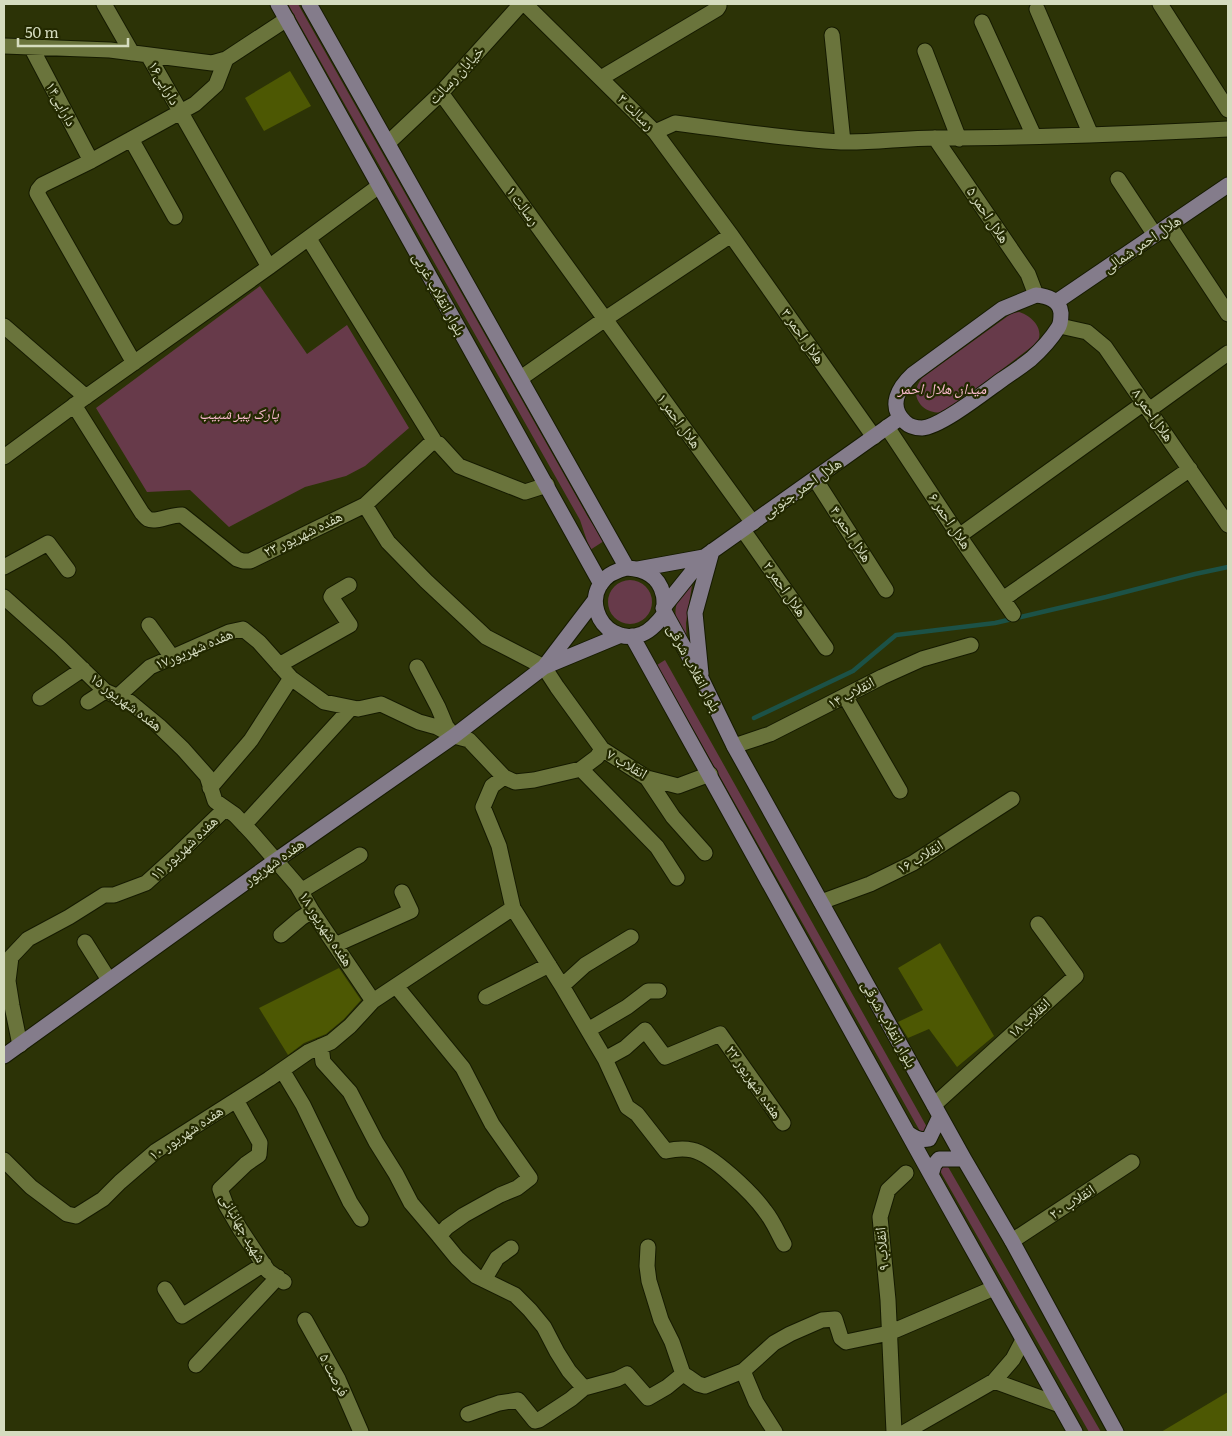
<svg xmlns="http://www.w3.org/2000/svg" width="1232" height="1436" font-family="Literata,'Noto Naskh Arabic',serif">
  <style>
    .green { fill: #673a4a }
    .lines { fill: none; stroke-linecap: round; stroke-linejoin: round }
    .stream { stroke: #1c5247; stroke-width: 4.5 }
    .building { fill: #4d5803 }
    .minor-casing { stroke: #151a00; stroke-width: 17 }
    .major-casing { stroke: #151a00; stroke-width: 17 }
    .minor { stroke: #6a743c; stroke-width: 15 }
    .major { stroke: #847c8b; stroke-width: 15 }
    .labels { text-anchor: middle; stroke-width: 4.5; stroke-linejoin: round; paint-order: stroke }
    .street-label { font-size: 15px; fill: #d5dcbf; stroke: #232900 }
    .park-label { font-size: 15px; font-style: italic; fill: #fcbcd0; stroke: #232900 }
  </style>
  <rect width="100%" height="100%" fill="#2c3306"/>
  <path class="green" d="M288,4H298L588,517L604,541L590,550L580,520Z
    M260,286L307,354L347,325L409,428L365,466L346,476L305,487L229,527L190,490L147,492L96,408Z
    M1019,312C1029,315 1042,325 1039,338C1039,339 1035,344 1034,345L947,411C935,416 917,409 916,393C916,387 919,382 922,378L1012,313Z
    M693,579L686,623L687,651C680,636 670,615 679,598C683,592 689,585 693,579Z
    M608 602a22 22 0 1 1 44 0a22 22 0 1 1-44 0Z
    M665,660L928,1129L921,1133L657,665Z
    M947,1165L1101,1432H1089L939,1169Z"/>
  <g class="lines">
    <path class="stream" d="M754,718L853,671L896,635L995,623L1106,597L1195,574L1228,567"/>
  </g>
  <path class="building" d="M290,71L311,106L264,131L245,98Z
    M940,943L994,1036L957,1067L929,1029L908,1038L898,1022L923,1010L898,968Z
    M339,968L361,1000L344,1019L326,1034L304,1043L288,1055L259,1008Z
    M1228,1392V1432H1161Z"/>
  <g class="lines">
    <g class="minor-casing">
      <path id="minor" d="M104,4L132,53
        M525,4L655,132L731,235L874,437
        M1160,4L1228,110
        M1037,9L1091,135
        M982,22L1034,136
        M832,35L843,142
        M4,46L110,50L212,63L226,59L287,19
        M31,47L91,161
        M925,51L959,139
        M148,55L269,267
        M601,78L717,9L719,6V4
        M441,93L753,523
        M655,132L675,123C730,130 785,139 841,142C872,143 904,138 936,138C1033,138 1131,134 1228,129
        M935,138L1028,274L1036,295
        M131,139L175,217
        M388,143L441,93L521,4
        M1118,179L1155,235
        M1169,225L1228,314
        M309,239L435,442
        M4,326L86,397
        M1060,326L1087,332L1105,347L1228,525
        M134,363L37,193L38,190L42,185L91,161L195,104L216,85L226,59
        M521,378L605,319L731,235
        M74,405L142,513C144,515 145,517 148,519C156,523 172,514 182,515L237,559L243,561H250L365,505L388,542L426,581L486,637L544,667L557,687L602,749L597,757L581,769
        M1149,410L1228,353
        M887,427L959,536L1013,614
        M4,457L80,401L269,267L379,186
        M815,479L886,590
        M365,505L430,444L435,442L439,444L459,466L525,492L547,485
        M743,530L826,648
        M959,536L1144,403
        M4,567L48,543L68,570
        M4,597L60,647L105,691L130,702L159,726L183,749L207,776L215,801L235,815L252,833L297,885L312,911L373,1001
        M1003,599L1190,469
        M149,625L172,657
        M279,665L350,625L331,597L332,595L349,585
        M417,667L438,707L446,726L453,735
        M845,696L900,791
        M40,698L83,669
        M88,702L105,691
        M734,746L770,734L882,677L922,659L971,645
        M602,749L647,778L678,786L710,774
        M504,777L515,782L534,780L581,769L657,847L677,878
        M647,778L673,817L705,853
        M210,788L251,740L291,678
        M244,825L351,708
        M301,891L360,855
        M821,902L870,884L913,863L1012,799
        M513,908L562,986L605,1059L627,1107L637,1114L666,1151C675,1149 683,1148 692,1150C712,1154 753,1194 765,1211C773,1221 778,1233 784,1244
        M281,935L301,918L312,911
        M85,942L109,980
        M335,945L411,911L402,892
        M562,986L585,965L631,937
        M486,997L549,965
        M588,1030L627,1007L648,991H659
        M20,1045L12,1006L8,981L11,957L28,939L69,917L104,895H114L146,883L178,854L225,809
        M321,1046L323,1062L350,1092L376,1142L396,1174L411,1203L439,1236L447,1227L464,1215L500,1195L517,1188L530,1178L492,1124L463,1068L396,986
        M605,1059L625,1048L645,1030L665,1057L720,1034L783,1123
        M282,1070L303,1105L350,1202L361,1219
        M236,1100L260,1143L259,1155L246,1164L220,1189L226,1205L240,1229L268,1271L284,1282
        M934,1105L1076,976L1038,924
        M4,1160L31,1187L67,1214L76,1216L103,1199L120,1182L156,1151L269,1079L308,1052L331,1042L350,1026L373,1001L513,908L499,846L483,807L492,786L504,777L469,740L454,736L437,727L419,722L381,704L358,709L324,702L291,678L259,642L243,629L229,632L150,667L117,697
        M439,1236L457,1258L476,1276L515,1295L530,1310L544,1327L557,1352L569,1371L584,1388L617,1379L627,1374L648,1398L667,1387L683,1374L688,1377L698,1384L705,1386L743,1371L774,1343L790,1334L822,1320L835,1319L841,1338L846,1342L889,1333L994,1288
        M1012,1241L1132,1162
        M648,1247L647,1266L649,1281L661,1320L672,1342L683,1374
        M484,1280L497,1258L511,1248
        M165,1289L182,1316L264,1264
        M305,1320L338,1379L361,1432
        M196,1365L278,1277
        M743,1371L756,1402L775,1432
        M994,1381L1060,1405
        M468,1414L499,1403L518,1400L535,1421L539,1420L571,1399L584,1388
        M894,1432L888,1300L880,1217L888,1190L906,1173
        M905,1432L994,1381L1013,1359L1023,1340"/>
    </g>
    <g class="major-casing">
      <path id="major" d="M278,4L601,584
        M309,4L627,568
        M1036,295C1047,296 1060,300 1061,313C1061,318 1061,324 1058,328C1051,339 1041,350 1031,359C1022,366 1012,373 1003,379C986,391 941,427 922,428C916,428 909,426 905,422C887,406 899,387 913,374L1002,309Z
        M1056,302L1228,185
        M704,557L900,418
        M627,568C644,569 659,576 663,594C665,600 663,607 665,613C659,621 652,630 642,634C598,650 571,580 627,568Z
        M638,569L704,557L663,608
        M595,600L544,667L621,635
        M665,613L702,680L734,746L964,1159L1012,1241L1116,1432
        M632,636L931,1175L1075,1432
        M701,674L695,613L712,551
        M4,1056L275,861L454,736L544,667
        M908,1133C915,1138 920,1141 929,1139L940,1116
        M931,1175L934,1165L939,1159H964"/>
    </g>
    <use href="#minor" class="minor"/>
    <use href="#major" class="major"/>
  </g>
  <g class="labels">
    <g class="street-label">
      <text transform="translate(456 75) rotate(-47)" y="5">خیابان رسالت</text>
      <text transform="translate(164 83) rotate(60)" y="5">دارایی۱۶</text>
      <text transform="translate(61 104) rotate(62)" y="5">دارایی۱۴</text>
      <text transform="translate(636 112) rotate(45)" y="5">رسالت ۳</text>
      <text transform="translate(523 206) rotate(54)" y="5">رسالت ۱</text>
      <text transform="translate(988 215) rotate(56)" y="5">هلال احمر ۵</text>
      <text transform="translate(1142 244) rotate(-34)" y="5">هلال احمر شمالی</text>
      <text transform="translate(439 294) rotate(61)" y="5">بلوار انقلاب غربی</text>
      <text transform="translate(803 336) rotate(55)" y="5">هلال احمر ۳</text>
      <text transform="translate(1153 415) rotate(55)" y="5">هلال‌احمر ۸</text>
      <text transform="translate(679 421) rotate(54)" y="5">هلال احمر ۱</text>
      <text transform="translate(802 488) rotate(-35)" y="5">هلال احمر جنوبی</text>
      <text transform="translate(950 521) rotate(56)" y="5">هلال احمر ۶</text>
      <text transform="translate(303 534) rotate(-26)" y="5">هفده شهریور ۲۳</text>
      <text transform="translate(851 534) rotate(57)" y="5">هلال احمر ۴</text>
      <text transform="translate(785 589) rotate(55)" y="5">هلال احمر ۲</text>
      <text transform="translate(194 649) rotate(-23)" y="5">هفده شهریور۱۷</text>
      <text transform="translate(694 668) rotate(62)" y="5">بلوار انقلاب شرقی</text>
      <text transform="translate(851 693) rotate(-28)" y="5">انقلاب ۱۴</text>
      <text transform="translate(126 702) rotate(37)" y="5">هفده شهریور ۱۵</text>
      <text transform="translate(627 764) rotate(31)" y="5">انقلاب ۷</text>
      <text transform="translate(184 848) rotate(-43)" y="5">هفده شهریور ۱۱</text>
      <text transform="translate(920 857) rotate(-31)" y="5">انقلاب ۱۶</text>
      <text transform="translate(274 862) rotate(-35)" y="5">هفده شهریور</text>
      <text transform="translate(326 929) rotate(57)" y="5">هفده شهریور ۱۸</text>
      <text transform="translate(1029 1018) rotate(-42)" y="5">انقلاب ۱۸</text>
      <text transform="translate(889 1024) rotate(61)" y="5">بلوار انقلاب شرقی</text>
      <text transform="translate(754 1082) rotate(55)" y="5">هفده شهریور ۲۲</text>
      <text transform="translate(186 1133) rotate(-34)" y="5">هفده شهریور ۱۰</text>
      <text transform="translate(1072 1202) rotate(-33)" y="5">انقلاب ۲۰</text>
      <text transform="translate(243 1228) rotate(60)" y="5">شهید جهانبانی</text>
      <text transform="translate(882 1249) rotate(-95)" y="5">انقلاب ۹</text>
      <text transform="translate(334 1375) rotate(63)" y="5">فرصت ۵</text>
    </g>
    <g class="park-label">
      <text x="942" y="394">میدان هلال احمر</text>
      <text x="239" y="419">پارک پیر شبیب</text>
    </g>
  </g>
  <rect width="1232" height="1436" fill="none" stroke="#d5dcbf" stroke-width="10"/>
  <path d="M18 38v8h110v-8" fill="none" stroke="#d5dcbf" stroke-width="2.5"/>
  <text x="25" y="38" font-size="15" fill="#d5dcbf" stroke="#232900" stroke-width="4" paint-order="stroke">50 m</text>
</svg>
